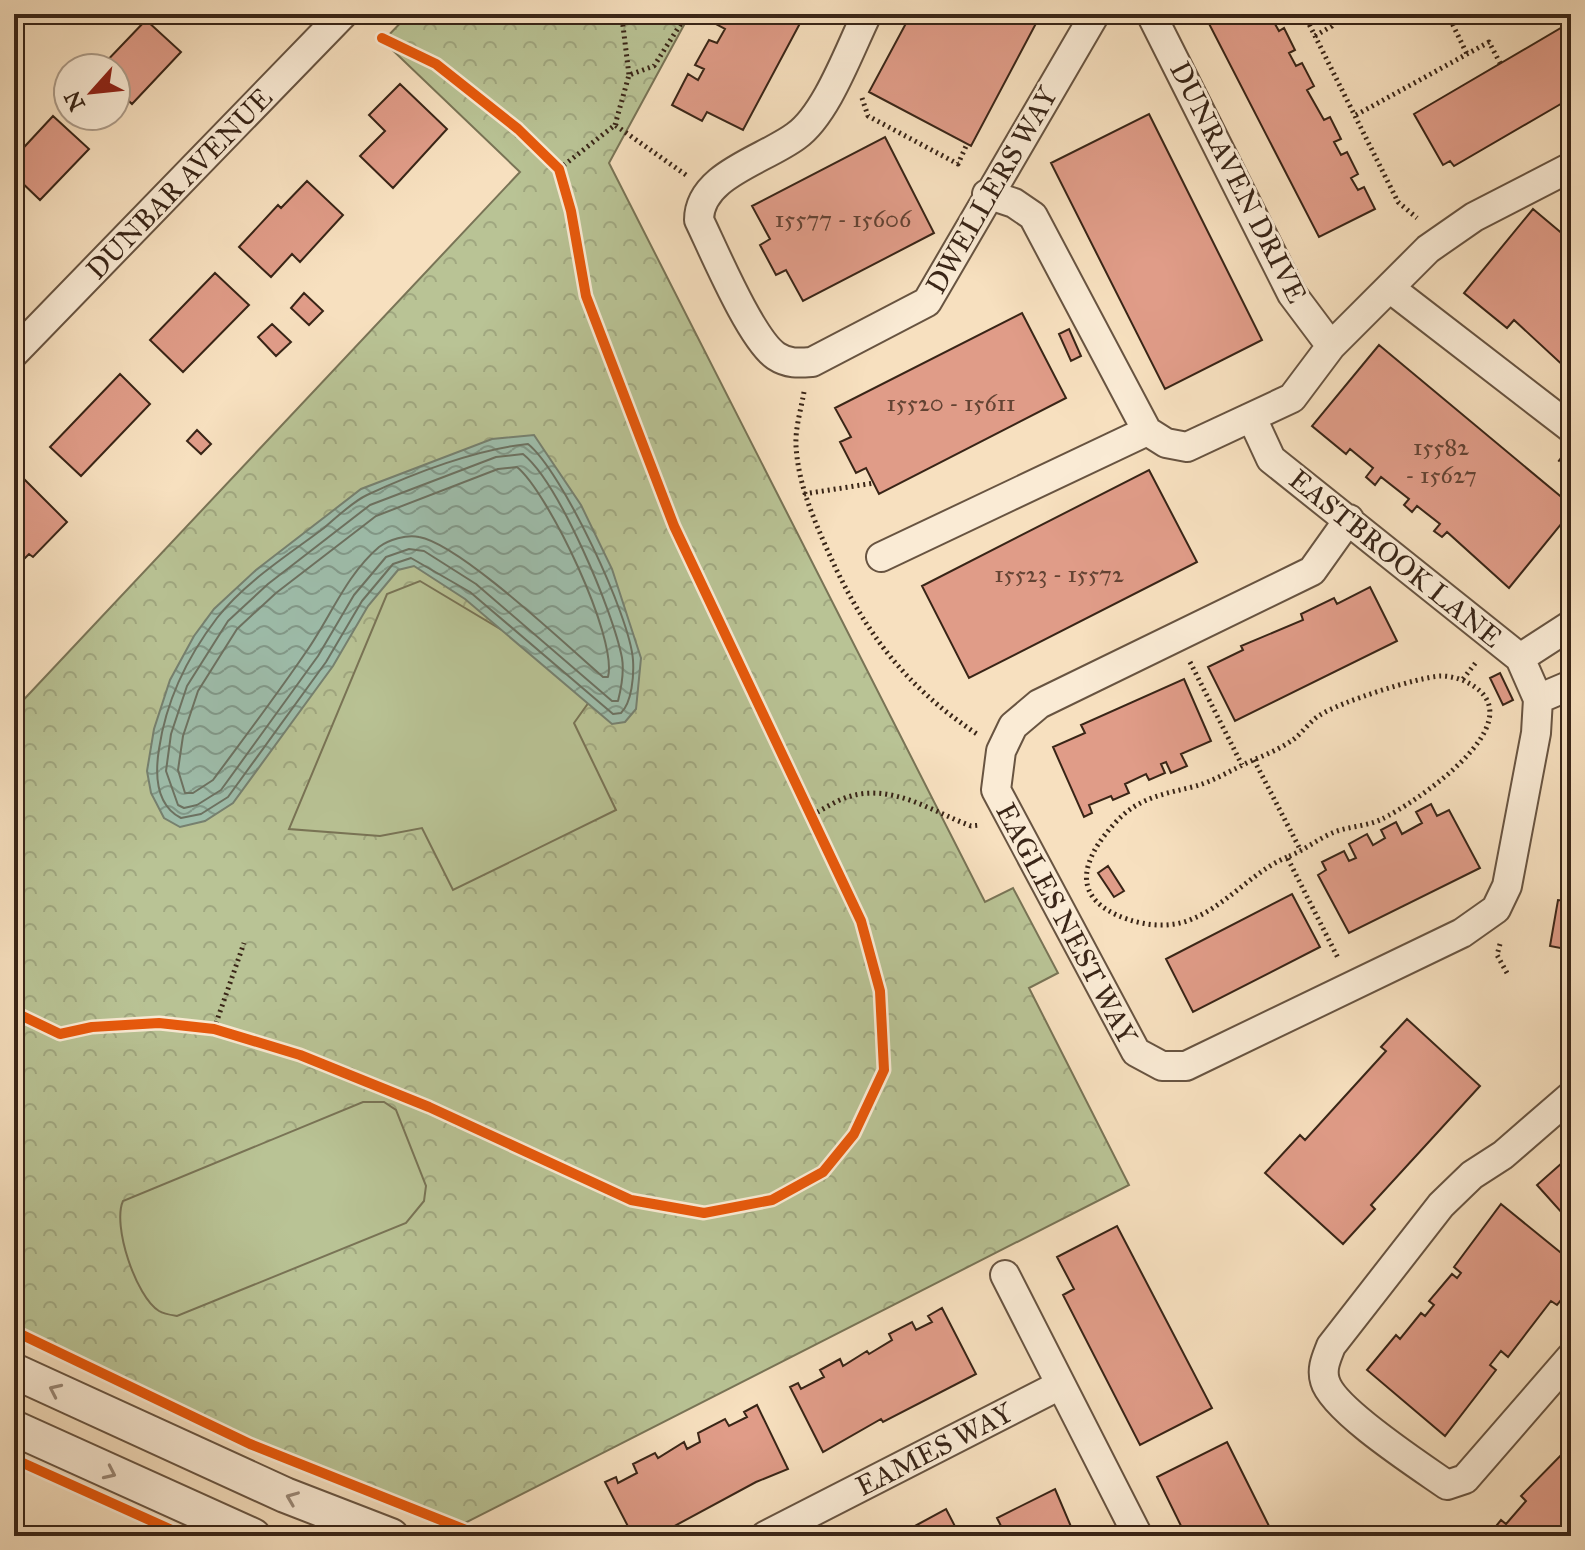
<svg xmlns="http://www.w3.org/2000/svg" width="1585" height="1550" font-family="'IM FELL Great Primer',serif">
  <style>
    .forest { fill: url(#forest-crowns); stroke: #797456; stroke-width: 2 }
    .pitch { fill: #b9c395; stroke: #797456; stroke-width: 2 }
    .water { fill: url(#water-waves); stroke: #768170; stroke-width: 2 }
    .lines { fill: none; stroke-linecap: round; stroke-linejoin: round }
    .shore { stroke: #6c7262; stroke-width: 2 }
    .building { fill: #e09c88; stroke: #392517; stroke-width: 2 }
    .minor-casing { stroke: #685441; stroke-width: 32 }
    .tertiary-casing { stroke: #685441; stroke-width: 38 }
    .path { stroke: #392517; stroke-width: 5; stroke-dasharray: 2 4; stroke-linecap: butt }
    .minor { stroke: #faebd5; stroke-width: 28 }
    .tertiary { stroke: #faebd5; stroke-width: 34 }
    .cycleway-casing { stroke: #faebd5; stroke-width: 15 }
    .cycleway { stroke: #e8590c; stroke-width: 10 }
    .oneway { stroke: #9a8876 }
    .labels { text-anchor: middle; stroke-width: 6; stroke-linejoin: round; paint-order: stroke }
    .number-label { font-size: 24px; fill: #634333 }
    .street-label { font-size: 28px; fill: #392517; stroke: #faebd5 }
  </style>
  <defs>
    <pattern id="forest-crowns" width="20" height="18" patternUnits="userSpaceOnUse" patternTransform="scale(2)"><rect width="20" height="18" fill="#b9c395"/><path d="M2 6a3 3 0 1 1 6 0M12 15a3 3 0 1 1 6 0" fill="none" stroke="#a0a780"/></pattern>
    <pattern id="water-waves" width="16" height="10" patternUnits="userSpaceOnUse" patternTransform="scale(2)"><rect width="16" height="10" fill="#9ebeac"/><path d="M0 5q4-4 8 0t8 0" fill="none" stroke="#829a8b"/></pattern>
  </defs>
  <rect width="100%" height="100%" fill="#f7e0bf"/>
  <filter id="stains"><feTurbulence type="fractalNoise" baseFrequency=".0025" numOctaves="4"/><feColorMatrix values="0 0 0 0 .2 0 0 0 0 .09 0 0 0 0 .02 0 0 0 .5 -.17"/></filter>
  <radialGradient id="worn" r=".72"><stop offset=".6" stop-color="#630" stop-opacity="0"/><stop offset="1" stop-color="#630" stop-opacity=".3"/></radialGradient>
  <path class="forest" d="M409,14H690L609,163L985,902L1013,888L1058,973L1029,988L1129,1185L457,1527L275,1453L14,1336V710L520,172L383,41Z"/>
  <path class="pitch" d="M420,581L599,688L574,723L616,810L453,890L422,828L380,836L289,829L387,594Z
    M363,1102H384L396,1110L426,1186L424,1201L406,1223L177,1316C171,1315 164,1314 159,1311C136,1297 112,1225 123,1201Z"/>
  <path class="water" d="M534,435L581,505L612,569L641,658L636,709L625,722L612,724L465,599L414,566L398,570L368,606L333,666L233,803L205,821L180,827L164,818L151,793L147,771L154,729L170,680L194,636L214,609L256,570L361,489L492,439Z"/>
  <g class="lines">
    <path class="shore" d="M528,444C562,471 630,616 633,660C634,676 632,702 621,713L613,714L470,592L411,558L393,564L362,601L326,662L228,797L201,814L181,818C156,805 155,774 159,749C166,701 188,656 217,618C245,582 288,555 324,528C337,517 352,502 367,495C414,473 477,449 528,444Z
      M523,454C559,483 613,611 622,658C624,670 621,689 618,701H612L476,584L424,551L409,549L386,557L354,595L318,656L221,790L197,805L184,808L178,805L166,771L171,734L187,686L228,621L268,584L370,505L496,457Z
      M517,467C548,492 618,638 608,677H603C567,646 460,544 419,537C407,534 388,540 379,547C346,575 330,618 306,652C276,696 244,738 213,780L193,793H185L178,770L183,736L198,691L237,629L276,593L376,516L498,469Z"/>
  </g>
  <path class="building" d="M721,14H805L743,130L707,112L702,121L672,105L688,74L698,80L704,69L695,65L709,40L717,43L725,29L716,24Z
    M911,14H1041L971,146L869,92Z
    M1204,14H1276L1271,17L1279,31L1284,28L1295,50L1289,53L1296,66L1302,63L1314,86L1307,90L1324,120L1330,117L1341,139L1334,142L1341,155L1347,152L1358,174L1351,178L1358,190L1364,187L1375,209L1319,237Z
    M1373,14H1399L1395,23Z
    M146,20L181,52L132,104L116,89V68H100Z
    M1571,22V98L1454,166L1450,161L1443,165L1414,114Z
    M400,84L447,129L393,188L360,156L385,131L369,115Z
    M1149,114L1262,340L1165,389L1051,163Z
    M53,116L89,149L40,200L14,175V158Z
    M885,137L934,233L803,301L786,270L776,275L760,245L770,239L752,206Z
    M307,181L343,215L300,262L292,254L271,277L239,247L278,205L281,208Z
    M1533,209L1571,241L1568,370L1514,320L1507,328L1464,293Z
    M215,273L249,305L183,372L150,340Z
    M304,293L323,311L309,325L291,308Z
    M1022,313L1066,398L879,494L866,468L856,473L840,442L851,437L835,408Z
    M272,324L291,342L276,356L258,337Z
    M1069,329L1081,356L1071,361L1059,334Z
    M1379,345L1571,505V512L1509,588L1447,532L1442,537L1434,531L1440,524L1417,506L1412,512L1404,505L1409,499L1381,477L1375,485L1366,477L1373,468L1350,449L1346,454L1312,426Z
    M120,374L150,404L81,476L50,447Z
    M197,430L211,444L201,454L187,441Z
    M1149,470L1197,562L969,678L922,586Z
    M23,478L67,522L33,557L29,554L14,569V486Z
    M1370,587L1397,641L1235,721L1208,667L1243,650L1241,646L1303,620L1301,614L1334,598L1337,604Z
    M1500,673L1513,700L1503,705L1490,678Z
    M1184,679L1211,741L1181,754L1187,766L1171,773L1166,762L1161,764L1165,773L1149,780L1146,774L1125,784L1129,793L1113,800L1111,796L1089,805L1092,813L1084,817L1053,747L1085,733L1081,725Z
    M1431,804L1437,816L1449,810L1480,868L1349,933L1318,875L1326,870L1322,862L1344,851L1349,861L1356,858L1349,844L1367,834L1373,845L1385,838L1381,830L1396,822L1402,834L1422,823L1416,812Z
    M1108,866L1124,891L1114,897L1098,873Z
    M1571,874V950L1550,946L1558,900L1566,901Z
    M1292,894L1320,947L1193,1012L1166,959Z
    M1407,1019L1480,1086L1371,1205L1375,1209L1343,1244L1265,1173L1300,1135L1305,1140L1386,1051L1381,1047Z
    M1571,1155V1223L1537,1185Z
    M1501,1204L1571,1261V1288L1557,1305L1551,1301L1508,1357L1501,1351L1490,1365L1496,1370L1445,1436L1367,1370L1396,1335L1400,1339L1421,1313L1425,1316L1434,1305L1429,1301L1452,1274L1457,1278L1461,1273L1454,1267Z
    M1117,1226L1212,1408L1140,1445L1063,1295L1074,1289L1057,1257Z
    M942,1308L976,1374L883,1422L881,1419L823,1452L790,1387L798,1383L801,1389L824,1377L820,1370L840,1359L843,1366L867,1351L869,1354L892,1340L889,1334L912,1322L916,1330L932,1322L928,1316Z
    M757,1405L788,1469L756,1482L656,1536H633L605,1482L616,1477L618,1483L637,1473L633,1464L655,1453L658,1458L684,1442L687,1449L700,1442L698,1433L725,1419L729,1426L747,1417L744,1412Z
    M1571,1435V1536H1488L1501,1520L1506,1524L1526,1501L1521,1496L1568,1448L1563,1444Z
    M1227,1442L1274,1536H1186L1157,1477Z
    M1055,1489L1075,1536H1006L997,1518Z
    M946,1509L960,1536H889L915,1526Z"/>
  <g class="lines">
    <g class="minor-casing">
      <path id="minor" d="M867,14C850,48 827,114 796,136C764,160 699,175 699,220C714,251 751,339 776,356C788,364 799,363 812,362L927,302L1095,14
        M1151,14L1292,294L1331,346
        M987,194L1014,203L1033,216L1147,431
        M1391,289L1571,428
        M14,353L343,14
        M1252,418L1271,459L1520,658L1538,699L1536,733L1507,886L1496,909L1462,933L1186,1066H1162L1136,1052L996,790L1001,751L1013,726L1039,704L1312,571L1349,519
        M881,557L1147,431L1166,443L1187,447L1292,398L1331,346L1428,249L1474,217L1571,167
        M1520,658L1571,625
        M1538,699L1571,685
        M1571,1096L1503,1155L1472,1175L1441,1205L1331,1346C1327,1357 1321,1368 1325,1381C1333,1410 1420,1466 1447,1485L1465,1479L1571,1357
        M1005,1275L1138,1536
        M765,1536L1060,1385"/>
    </g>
    <g class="tertiary-casing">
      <path id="tertiary" d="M14,1371L285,1495L391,1536
        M14,1428L253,1536"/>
    </g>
    <path class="path" d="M617,14L623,26L629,75
      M1304,14L1398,202L1417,218
      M1450,19L1467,54
      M1315,36L1332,26L1342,14
      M862,98L868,116L958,164L967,144
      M1356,115L1489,42L1500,63
      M615,125L629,75L654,66L687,14
      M559,169L615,125L686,175
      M804,392C801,409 795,429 796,446C798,480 810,510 823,540C859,624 900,683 977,734
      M1559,459L1571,468
      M804,494L874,483
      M1190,662L1242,765
      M1463,679L1477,661
      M1254,760L1301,851
      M812,815C824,809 838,799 851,796C894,784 933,812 971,826L981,825
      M1287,857C1252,872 1227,905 1192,919C1172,928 1147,926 1127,919C1069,899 1081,860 1115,823C1138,797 1165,794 1196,786C1214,781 1233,769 1251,761C1265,755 1282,748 1294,739C1303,732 1310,721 1320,715C1340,702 1418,677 1441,676C1453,676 1465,680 1475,687C1531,726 1413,804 1382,819C1366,827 1346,826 1330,834C1315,841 1303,851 1287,857L1339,960
      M1500,944L1497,955L1507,973
      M214,1029L244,943"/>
    <use href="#minor" class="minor"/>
    <use href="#tertiary" class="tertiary"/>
    <g class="cycleway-casing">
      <path id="cycleway" d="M14,1012L60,1034L92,1027L159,1023L214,1029L300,1055L429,1107L631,1200L704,1213L772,1200L823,1172L854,1134L884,1070L880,991L861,921L674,526L586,296L571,211L559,169L518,129L436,64L382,38
        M14,1331L250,1444L481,1536
        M14,1459L185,1536"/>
    </g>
    <use href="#cycleway" class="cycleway"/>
  </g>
  <defs><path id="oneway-chevron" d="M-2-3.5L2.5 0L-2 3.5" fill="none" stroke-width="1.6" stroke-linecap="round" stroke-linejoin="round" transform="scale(2)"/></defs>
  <g class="oneway">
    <use href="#oneway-chevron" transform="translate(55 1390) rotate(-155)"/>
    <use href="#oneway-chevron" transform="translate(110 1473) rotate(25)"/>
    <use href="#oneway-chevron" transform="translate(292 1498) rotate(-158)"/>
  </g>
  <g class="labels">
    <g class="number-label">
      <text x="843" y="227">15577 - 15606</text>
      <text x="951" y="411">15520 - 15611</text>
      <text x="1441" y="455">15582<tspan x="1441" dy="28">- 15627</tspan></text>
      <text x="1059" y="582">15523 - 15572</text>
    </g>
    <g class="street-label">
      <text transform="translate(1239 182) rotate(63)" y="10">DUNRAVEN DRIVE</text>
      <text transform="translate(179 183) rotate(-46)" y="10">DUNBAR AVENUE</text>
      <text transform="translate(991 190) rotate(-60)" y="10">DWELLERS WAY</text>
      <text transform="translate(1396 558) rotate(39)" y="10">EASTBROOK LANE</text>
      <text transform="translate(1067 923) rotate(62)" y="10">EAGLES NEST WAY</text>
      <text transform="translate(934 1449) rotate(-27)" y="10">EAMES WAY</text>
    </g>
  </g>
  <rect width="1585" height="1550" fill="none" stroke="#f7e0bf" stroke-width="48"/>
  <rect x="16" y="16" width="1553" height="1518" fill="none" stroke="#392517" stroke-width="4"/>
  <rect x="24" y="24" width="1537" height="1502" fill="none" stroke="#392517" stroke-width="2"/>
  <g transform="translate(92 92) rotate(243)"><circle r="38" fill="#faebd5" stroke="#ad9c89" stroke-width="2"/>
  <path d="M0-6L14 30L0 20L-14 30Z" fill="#8f2418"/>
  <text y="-12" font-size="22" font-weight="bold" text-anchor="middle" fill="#392517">N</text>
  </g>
  <rect width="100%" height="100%" filter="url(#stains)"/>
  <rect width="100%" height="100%" fill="url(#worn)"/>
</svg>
